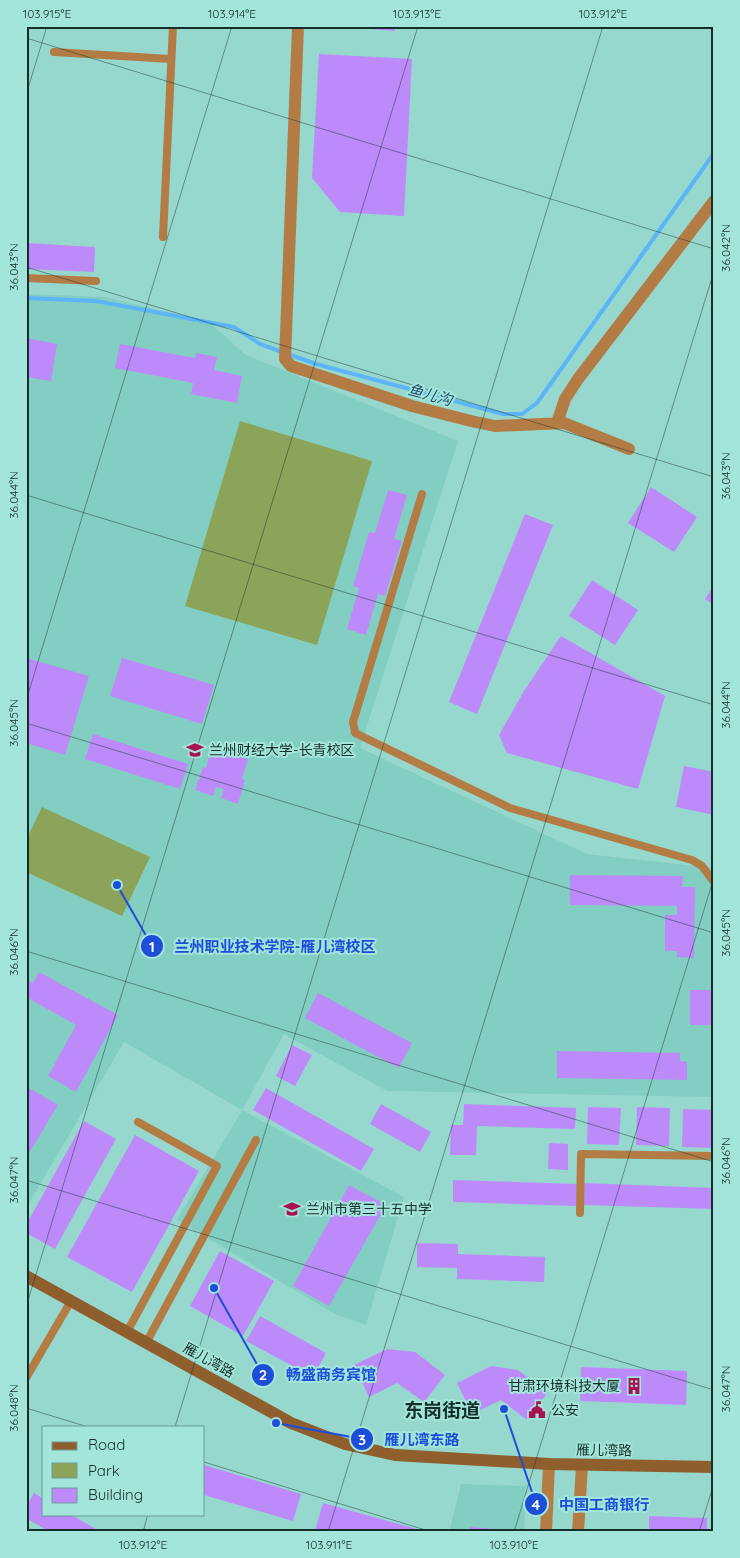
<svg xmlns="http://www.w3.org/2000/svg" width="740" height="1558" font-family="Quicksand,'Noto Sans SC',sans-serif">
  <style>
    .built { fill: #83cec2 }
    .green { fill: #8ca45a }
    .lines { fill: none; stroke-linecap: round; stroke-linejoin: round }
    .stream { stroke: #5db5f8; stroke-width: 4 }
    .building { fill: #bd8bf9 }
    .service { stroke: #b37c45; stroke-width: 8 }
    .minor { stroke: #b37c45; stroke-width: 12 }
    .tertiary { stroke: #b37c45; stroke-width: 12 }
    .secondary { stroke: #8f5e2d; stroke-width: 12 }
    .ticks { fill: none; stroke: #142f2b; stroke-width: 1; stroke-opacity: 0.45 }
    .labels { text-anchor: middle; stroke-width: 4; stroke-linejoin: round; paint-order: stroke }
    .poi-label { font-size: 14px; fill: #142f2b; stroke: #a4e5db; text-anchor: start }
    .street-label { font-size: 14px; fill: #142f2b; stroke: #a4e5db }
    .water-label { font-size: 15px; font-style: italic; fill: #1d4b6d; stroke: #a4e5db }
    .district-label { font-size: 19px; font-weight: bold; fill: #142f2b; stroke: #a4e5db }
    .leader { fill: none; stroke: #1d4ed8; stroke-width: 2 }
    .callout-dot { fill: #1d4ed8; stroke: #a4e5db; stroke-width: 2 }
    .mark-label { font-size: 15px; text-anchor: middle; font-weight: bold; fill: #fff }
    .callout-label { font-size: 15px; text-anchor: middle; font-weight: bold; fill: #1d4ed8; stroke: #a4e5db; stroke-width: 4; stroke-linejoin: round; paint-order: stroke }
    .neatline { fill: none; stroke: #142f2b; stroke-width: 2 }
    .ticks-label { font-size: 12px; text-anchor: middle; fill: #142f2b }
  </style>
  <rect width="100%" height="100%" fill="#97d8ce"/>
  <path class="built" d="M26,294L105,297L209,322L246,355L458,441L360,748L587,854L714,868V1097L387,1091L284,1034L242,1110L404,1197L366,1325L335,1314L177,1220L242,1110L124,1042L26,1208Z
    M461,1484L526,1486L524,1532H449Z"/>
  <path class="green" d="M240,421L372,461L317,645L185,606Z
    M42,807L150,857L122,916L26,872V840Z"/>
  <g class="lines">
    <path class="stream" d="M26,298L96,301L234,327L260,344L316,364L503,414H522L537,403L714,153"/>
  </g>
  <path class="building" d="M334,26H395V31Z
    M319,54L412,59L404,216L340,212L312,178Z
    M26,243L95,247L94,272L26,269Z
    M26,338L57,344L51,381L26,377Z
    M120,344L195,358L196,353L217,357L214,370L242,376L237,403L191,394L193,383L115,368Z
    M651,487L697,517L674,552L628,523Z
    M388,490L407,495L394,539L402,541L385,596L378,594L366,635L347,629L359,588L353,586L369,532L375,533Z
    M525,514L553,525L477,714L449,702Z
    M592,580L638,610L615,645L569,616Z
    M714,585V605L705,599Z
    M561,636L665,696L638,789L507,753L499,735L524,691Z
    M26,658L89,676L65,755L26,743Z
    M122,658L214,685L202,724L110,696Z
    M93,734L188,764L180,789L85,759Z
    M212,748L248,759L242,779L245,780L238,804L221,798L224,789L216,787L213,796L195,790L203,767L206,768Z
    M684,766L714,772V815L676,807Z
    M570,875L683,876L682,887H695L694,958L677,957V951H665V915H677V906L570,905Z
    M39,972L118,1015L76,1092L48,1076L76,1025L26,997V979L33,983Z
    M690,990H714V1025H690Z
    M318,993L412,1043L399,1068L305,1018Z
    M292,1045L312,1055L295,1086L276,1076Z
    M557,1051L680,1053V1061L687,1062V1080L557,1078Z
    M29,1088L58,1105L26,1158V1093Z
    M266,1088L374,1149L361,1171L253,1110Z
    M381,1104L431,1132L420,1152L370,1124Z
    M464,1104L576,1108L575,1129L477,1126L476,1155H450L451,1125H463Z
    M588,1107L621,1108L619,1145L587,1144Z
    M637,1107L670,1108L669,1146L636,1145Z
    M683,1109L714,1110V1148L682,1147Z
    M84,1121L116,1139L55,1249L26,1233V1225Z
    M135,1135L199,1171L132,1292L67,1257Z
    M549,1143L568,1144V1170L548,1169Z
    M453,1180L577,1184V1206L453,1202Z
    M583,1183L714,1188V1209L583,1205Z
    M349,1185L386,1205L329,1306L293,1286Z
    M417,1243L458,1244V1254L545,1257L544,1282L457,1279V1268L417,1267Z
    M220,1251L274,1281L243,1336L190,1306Z
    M260,1316L326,1353L313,1377L246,1341Z
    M387,1349L415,1352L445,1375L424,1402L397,1383L369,1397L354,1365Z
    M491,1366L518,1370L548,1392L527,1420L501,1400L472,1414L457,1383Z
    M581,1367L687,1371L686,1405L580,1401Z
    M204,1465L301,1494L293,1521L204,1495Z
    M34,1493L44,1499V1514H70L101,1532H50L26,1518V1507Z
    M323,1503L424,1531V1532L315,1531Z
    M649,1516L707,1518V1532H649Z
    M470,1527L509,1530V1532H470Z"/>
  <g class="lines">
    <path class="service" d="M54,52L171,59
      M163,237L173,26
      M26,278L96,281
      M422,494L353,722L355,733L510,808L692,860L702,866L714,882
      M580,1213L581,1154L714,1156
      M127,1332L217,1166L138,1122
      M146,1343L256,1140
      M26,1378L71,1301"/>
    <path class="minor" d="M298,26L285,359L291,366L412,406L471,421L495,426L564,423L629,449
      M557,423L565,399L578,379L714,201"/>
    <path class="tertiary" d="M546,1532L549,1464
      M578,1532L582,1465"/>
    <path class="secondary" d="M26,1276L291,1423L345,1444L395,1455L549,1464L714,1467"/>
  </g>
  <path class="ticks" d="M26,38L714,249M26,95L47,26M26,267L714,477M26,495L714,705M26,701L232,26M26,723L714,933M26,951L714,1162M26,1180L714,1390M26,1307L418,26M26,1408L88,1427M175,1427L603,26M204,1462L432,1532M143,1532L148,1514M328,1532L714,271M514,1532L714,877M699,1532L714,1483"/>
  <defs>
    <g id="university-bare" transform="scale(1.35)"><path d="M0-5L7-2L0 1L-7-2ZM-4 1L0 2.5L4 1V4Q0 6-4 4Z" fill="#a61350" stroke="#a4e5db" stroke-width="2.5" paint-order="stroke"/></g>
    <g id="school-bare" transform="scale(1.35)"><path d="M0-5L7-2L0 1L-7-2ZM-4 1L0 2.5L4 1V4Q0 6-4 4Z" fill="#a61350" stroke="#a4e5db" stroke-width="2.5" paint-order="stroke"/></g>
    <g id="building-bare" transform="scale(1.35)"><path d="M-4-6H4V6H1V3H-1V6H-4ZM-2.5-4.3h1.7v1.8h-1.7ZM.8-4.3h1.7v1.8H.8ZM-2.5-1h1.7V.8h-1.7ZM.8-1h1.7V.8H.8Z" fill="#a61350" stroke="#a4e5db" stroke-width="2.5" paint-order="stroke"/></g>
    <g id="civic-bare" transform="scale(1.35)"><path d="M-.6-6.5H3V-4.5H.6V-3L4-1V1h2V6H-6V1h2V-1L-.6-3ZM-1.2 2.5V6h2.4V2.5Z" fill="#a61350" stroke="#a4e5db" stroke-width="2.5" paint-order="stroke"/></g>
  </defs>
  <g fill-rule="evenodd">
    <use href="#university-bare" x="195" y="750"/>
    <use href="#school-bare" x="292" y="1209"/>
    <use href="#building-bare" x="634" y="1386"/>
    <use href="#civic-bare" x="537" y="1410"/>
  </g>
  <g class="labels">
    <g class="poi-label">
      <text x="209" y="755">兰州财经大学-长青校区</text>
      <text x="306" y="1214">兰州市第三十五中学</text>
      <text x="620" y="1391" text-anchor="end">甘肃环境科技大厦</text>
      <text x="551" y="1415">公安</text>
    </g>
    <g class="street-label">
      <text transform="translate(209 1360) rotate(29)" y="5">雁儿湾路</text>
      <text transform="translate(604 1450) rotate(1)" y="5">雁儿湾路</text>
    </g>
    <g class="water-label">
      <text transform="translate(430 395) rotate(15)" y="5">鱼儿沟</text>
    </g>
    <g class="district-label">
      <text x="442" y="1417">东岗街道</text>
    </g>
  </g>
  <path class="leader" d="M117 885L152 946M214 1288L263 1375M276 1423L362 1439M504 1409L536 1504"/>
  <g class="callout-dot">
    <circle cx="117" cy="885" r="5"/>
    <circle cx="214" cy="1288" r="5"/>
    <circle cx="276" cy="1423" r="5"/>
    <circle cx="504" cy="1409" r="5"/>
    <circle cx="152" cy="946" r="12"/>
    <circle cx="263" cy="1375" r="12"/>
    <circle cx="362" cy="1439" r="12"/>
    <circle cx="536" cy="1504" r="12"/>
  </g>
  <g class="mark-label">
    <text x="152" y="952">1</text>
    <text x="263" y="1380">2</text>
    <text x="362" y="1445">3</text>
    <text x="536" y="1510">4</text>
  </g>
  <g class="callout-label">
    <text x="275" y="952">兰州职业技术学院-雁儿湾校区</text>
    <text x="331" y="1380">畅盛商务宾馆</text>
    <text x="422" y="1445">雁儿湾东路</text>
    <text x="604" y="1510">中国工商银行</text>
  </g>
  <rect width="740" height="1558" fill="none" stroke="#a4e5db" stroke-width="55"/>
  <rect x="42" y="1426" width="162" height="90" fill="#a4e5db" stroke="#6a9c95"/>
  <rect x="52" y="1442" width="25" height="8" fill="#8f5e2d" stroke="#6a9c95"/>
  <text x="88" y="1450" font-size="15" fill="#142f2b">Road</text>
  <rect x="52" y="1463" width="25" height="15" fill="#8ca45a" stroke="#6a9c95"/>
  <text x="88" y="1476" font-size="15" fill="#142f2b">Park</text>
  <rect x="52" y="1488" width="25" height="15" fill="#bd8bf9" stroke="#6a9c95"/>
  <text x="88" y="1500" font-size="15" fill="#142f2b">Building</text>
  <rect x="28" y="28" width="684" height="1502" class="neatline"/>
  <g class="ticks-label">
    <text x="47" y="18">103.915°E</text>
    <text x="232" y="18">103.914°E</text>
    <text x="417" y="18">103.913°E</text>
    <text x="603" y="18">103.912°E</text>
    <text transform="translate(726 248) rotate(-90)" y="4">36.042°N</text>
    <text transform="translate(14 267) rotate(-90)" y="4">36.043°N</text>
    <text transform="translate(726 476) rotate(-90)" y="4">36.043°N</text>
    <text transform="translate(14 495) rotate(-90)" y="4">36.044°N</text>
    <text transform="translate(726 705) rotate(-90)" y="4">36.044°N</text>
    <text transform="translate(14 723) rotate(-90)" y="4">36.045°N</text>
    <text transform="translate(726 933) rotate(-90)" y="4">36.045°N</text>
    <text transform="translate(14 952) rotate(-90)" y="4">36.046°N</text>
    <text transform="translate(726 1161) rotate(-90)" y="4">36.046°N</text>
    <text transform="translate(14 1180) rotate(-90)" y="4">36.047°N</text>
    <text transform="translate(726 1389) rotate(-90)" y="4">36.047°N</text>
    <text transform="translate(14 1408) rotate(-90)" y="4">36.048°N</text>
    <text x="143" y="1549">103.912°E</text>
    <text x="329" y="1549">103.911°E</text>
    <text x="514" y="1549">103.910°E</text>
  </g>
</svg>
